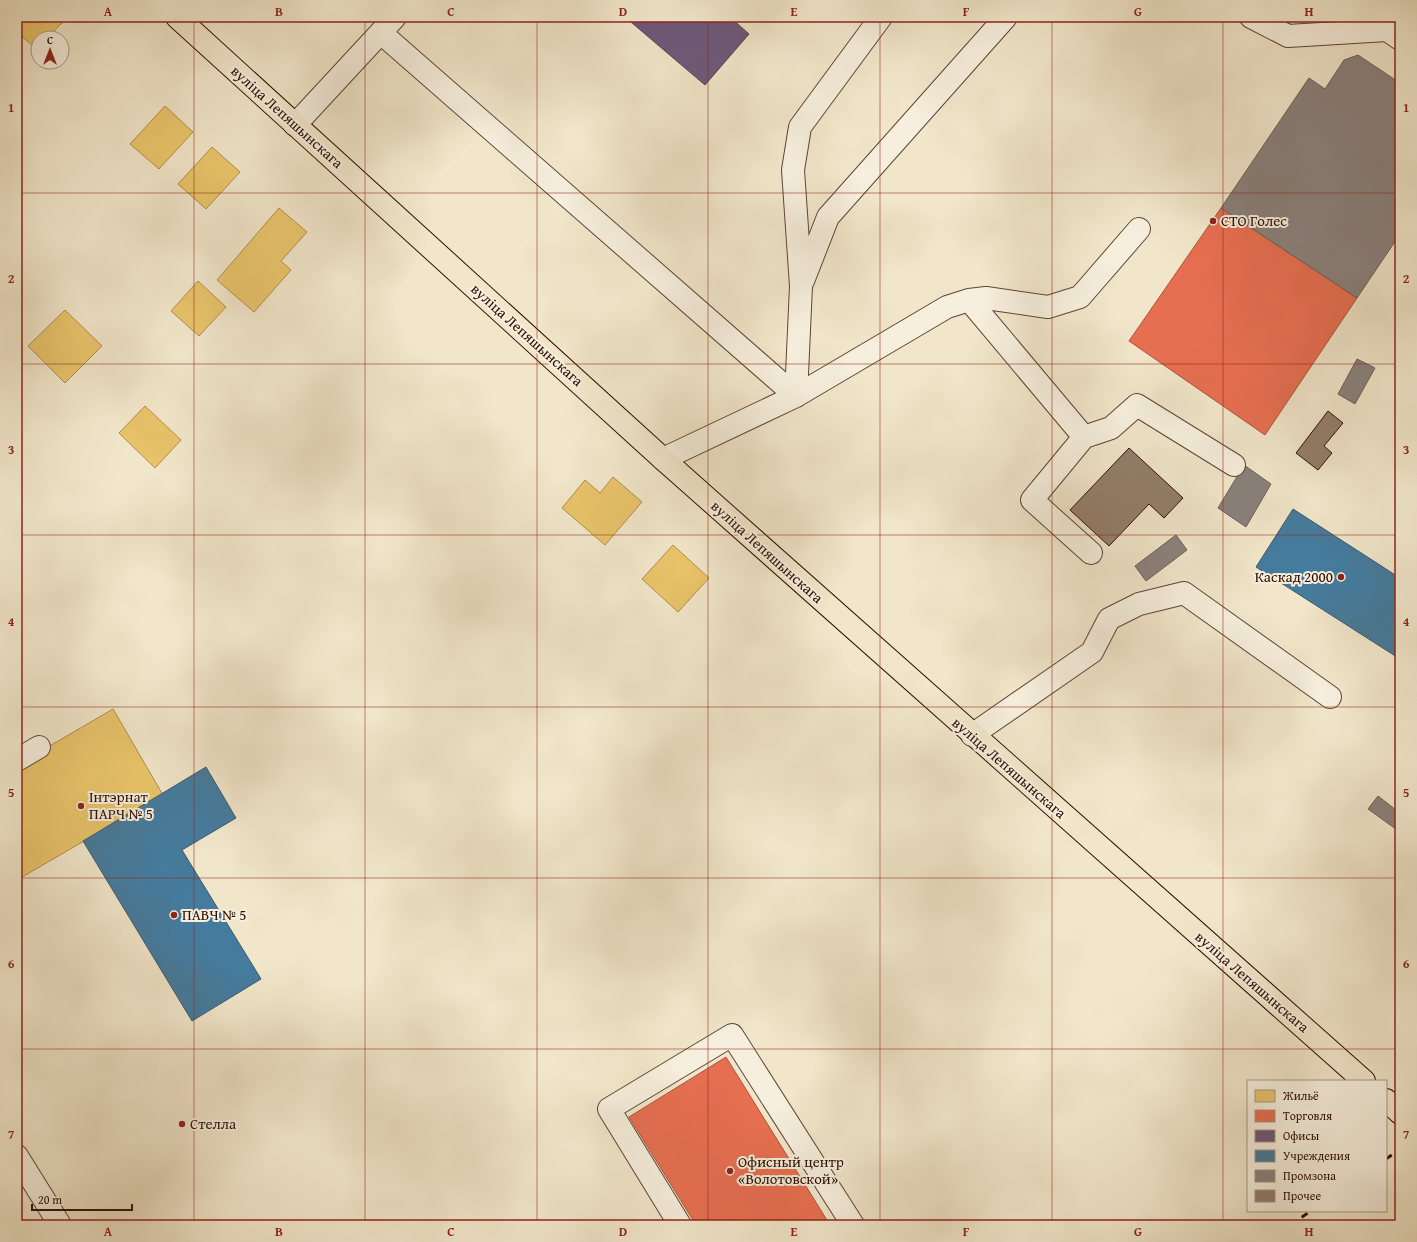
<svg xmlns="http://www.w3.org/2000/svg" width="1417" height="1242" font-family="'Gentium Book Plus',serif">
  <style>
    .homes { fill: #e9c46a; stroke: #b18d4b }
    .shops { fill: #e76f51; stroke: #b0523a }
    .offices { fill: #6d597a; stroke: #5a4257 }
    .public { fill: #457b9d; stroke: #3e5a6f }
    .industry { fill: #8a817c; stroke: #6e5e58 }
    .building { fill: #937e6b; stroke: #2e0e04 }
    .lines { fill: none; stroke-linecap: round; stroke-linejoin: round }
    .minor-casing { stroke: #5f4436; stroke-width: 24 }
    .major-casing { stroke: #2e0e04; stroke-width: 24 }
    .path { stroke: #2e0e04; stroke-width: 2.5; stroke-dasharray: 3 2; stroke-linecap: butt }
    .minor { stroke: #f6efdd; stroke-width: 22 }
    .major { stroke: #f1e6ca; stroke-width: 22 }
    .rail { stroke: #2e0e04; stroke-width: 3; stroke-dasharray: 7 7; stroke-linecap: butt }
    .grid { fill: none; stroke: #8f2418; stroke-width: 1; stroke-opacity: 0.55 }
    .poi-dot { fill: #8f2418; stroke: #f6efdd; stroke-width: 1.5 }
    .labels { text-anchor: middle; stroke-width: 4; stroke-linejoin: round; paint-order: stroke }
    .street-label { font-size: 15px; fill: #2e0e04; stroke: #f6efdd }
    .poi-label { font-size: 15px; fill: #2e0e04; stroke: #f6efdd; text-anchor: start }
    .neatline { fill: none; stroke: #8f2418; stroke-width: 1.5 }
    .grid-label { font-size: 13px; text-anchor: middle; font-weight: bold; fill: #8f2418 }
  </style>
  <rect width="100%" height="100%" fill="#f1e6ca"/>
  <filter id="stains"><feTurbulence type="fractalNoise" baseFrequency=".005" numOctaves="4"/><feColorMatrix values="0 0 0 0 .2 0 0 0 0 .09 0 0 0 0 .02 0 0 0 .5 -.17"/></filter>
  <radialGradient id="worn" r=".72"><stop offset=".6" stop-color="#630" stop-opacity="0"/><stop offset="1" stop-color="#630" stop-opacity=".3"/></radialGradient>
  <path class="homes" d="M17,17H68L47,38H38V47L36,49L17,32Z
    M165,106L193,132L159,169L130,144Z
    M212,147L240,172L206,209L178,184Z
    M279,208L307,232L281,261L291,270L254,312L217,280Z
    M198,281L226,307L199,336L171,311Z
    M65,310L102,346L65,383L28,346Z
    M145,406L181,440L155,468L119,433Z
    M613,477L642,502L605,545L562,508L585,480L600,493Z
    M673,545L709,578L678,612L642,579Z
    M113,709L163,795L17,880V765Z"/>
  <path class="shops" d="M1221,208L1357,298L1265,435L1129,341Z
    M726,1057L830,1225H696L629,1117Z"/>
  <path class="offices" d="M625,17H730L749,34L705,85Z"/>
  <path class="public" d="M1293,509L1400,578V659L1256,567Z
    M206,767L236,818L182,850L261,979L192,1021L83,841Z"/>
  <path class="industry" d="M1358,55L1400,83V234L1357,298L1221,208L1309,78L1325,89L1344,60Z
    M1357,359L1375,368L1355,404L1338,394Z
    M1244,465L1271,484L1246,527L1218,508Z
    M1176,535L1187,550L1146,581L1135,566Z
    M1378,796L1400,813V832L1368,809Z"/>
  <path class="building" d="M1328,411L1343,423L1324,446L1332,453L1318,470L1296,453Z
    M1129,448L1183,498L1164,518L1149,504L1109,546L1070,510Z"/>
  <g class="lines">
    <g class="minor-casing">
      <path id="minor" d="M1251,17L1288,36L1387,30L1400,39
        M381,33L796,396
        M295,125L395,17
        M803,281L828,217L1006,17
        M969,300L1084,437L1111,428L1137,405L1234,465
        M796,396L801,286L793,170L800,127L881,17
        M1084,437L1032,500L1091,553
        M663,459L796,396L947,307L969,300L986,298L1048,307L1080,297L1139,229
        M972,735L1092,652L1109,619L1139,604L1184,593L1330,697
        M17,760L39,747
        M17,1156L60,1225
        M680,1225L609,1109L732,1035L853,1225"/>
    </g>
    <g class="major-casing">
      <path id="major" d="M177,17L663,459L1364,1081
        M1386,1100L1400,1113"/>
    </g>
    <path class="path" d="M1397,1151L1400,1154"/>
    <use href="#minor" class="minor"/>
    <use href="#major" class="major"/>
    <path class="rail" d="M1386,1159L1400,1149
      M1290,1225L1311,1211"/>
  </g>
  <path class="grid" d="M194,17V1225M365,17V1225M537,17V1225M708,17V1225M880,17V1225M1052,17V1225M1223,17V1225M17,193H1400M17,364H1400M17,535H1400M17,707H1400M17,878H1400M17,1049H1400"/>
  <g class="poi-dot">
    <circle cx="1213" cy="221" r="4"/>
    <circle cx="1341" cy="577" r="4"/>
    <circle cx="81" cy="806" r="4"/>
    <circle cx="174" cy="915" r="4"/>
    <circle cx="182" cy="1124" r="4"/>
    <circle cx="730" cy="1171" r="4"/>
  </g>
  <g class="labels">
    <g class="street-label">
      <text transform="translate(287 117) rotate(42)" y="5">вуліца Лепяшынскага</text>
      <text transform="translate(527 335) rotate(42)" y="5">вуліца Лепяшынскага</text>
      <text transform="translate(767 552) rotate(42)" y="5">вуліца Лепяшынскага</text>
      <text transform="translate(1009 768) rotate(41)" y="5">вуліца Лепяшынскага</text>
      <text transform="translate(1252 982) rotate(41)" y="5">вуліца Лепяшынскага</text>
    </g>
    <g class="poi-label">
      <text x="1221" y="226">СТО Голес</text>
      <text x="1333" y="582" text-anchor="end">Каскад 2000</text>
      <text x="89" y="802">Інтэрнат<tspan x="89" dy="17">ПАРЧ № 5</tspan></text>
      <text x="182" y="920">ПАВЧ № 5</text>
      <text x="190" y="1129">Стелла</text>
      <text x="738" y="1167">Офисный центр<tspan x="738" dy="17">«Волотовской»</tspan></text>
    </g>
  </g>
  <rect width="1417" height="1242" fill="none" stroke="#f1e6ca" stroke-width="44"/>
  <rect x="1247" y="1080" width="140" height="132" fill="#f6efdd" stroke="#a69586"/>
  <rect x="1255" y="1090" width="20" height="12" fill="#e9c46a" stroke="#a69586"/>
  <text x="1283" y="1100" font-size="12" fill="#2e0e04">Жильё</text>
  <rect x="1255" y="1110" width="20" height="12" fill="#e76f51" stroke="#a69586"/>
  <text x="1283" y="1120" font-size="12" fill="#2e0e04">Торговля</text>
  <rect x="1255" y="1130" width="20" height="12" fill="#6d597a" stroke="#a69586"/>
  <text x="1283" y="1140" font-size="12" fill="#2e0e04">Офисы</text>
  <rect x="1255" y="1150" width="20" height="12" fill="#457b9d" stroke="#a69586"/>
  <text x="1283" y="1160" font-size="12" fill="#2e0e04">Учреждения</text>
  <rect x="1255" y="1170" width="20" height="12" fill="#8a817c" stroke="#a69586"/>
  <text x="1283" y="1180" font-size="12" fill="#2e0e04">Промзона</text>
  <rect x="1255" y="1190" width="20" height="12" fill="#937e6b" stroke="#a69586"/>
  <text x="1283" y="1200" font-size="12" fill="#2e0e04">Прочее</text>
  <g transform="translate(50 50)"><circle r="19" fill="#f6efdd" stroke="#a69586"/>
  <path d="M0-3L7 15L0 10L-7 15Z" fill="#8f2418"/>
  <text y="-6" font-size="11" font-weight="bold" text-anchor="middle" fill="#2e0e04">С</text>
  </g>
  <path d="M32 1204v6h100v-6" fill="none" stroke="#2e0e04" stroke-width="2"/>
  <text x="38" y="1204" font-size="12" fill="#2e0e04" stroke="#f6efdd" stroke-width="3" paint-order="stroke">20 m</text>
  <rect x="22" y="22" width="1373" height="1198" class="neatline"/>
  <g class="grid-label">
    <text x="108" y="16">A</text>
    <text x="279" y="16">B</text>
    <text x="451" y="16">C</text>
    <text x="623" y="16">D</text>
    <text x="794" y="16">E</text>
    <text x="966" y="16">F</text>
    <text x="1138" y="16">G</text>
    <text x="1309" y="16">H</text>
    <text x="11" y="112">1</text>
    <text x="1406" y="112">1</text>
    <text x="11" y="283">2</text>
    <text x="1406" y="283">2</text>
    <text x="11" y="454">3</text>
    <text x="1406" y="454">3</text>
    <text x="11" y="626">4</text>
    <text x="1406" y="626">4</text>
    <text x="11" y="797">5</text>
    <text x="1406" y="797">5</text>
    <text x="11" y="968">6</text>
    <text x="1406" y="968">6</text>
    <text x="11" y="1139">7</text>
    <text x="1406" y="1139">7</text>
    <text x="108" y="1236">A</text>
    <text x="279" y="1236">B</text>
    <text x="451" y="1236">C</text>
    <text x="623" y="1236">D</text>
    <text x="794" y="1236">E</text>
    <text x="966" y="1236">F</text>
    <text x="1138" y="1236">G</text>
    <text x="1309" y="1236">H</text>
  </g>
  <rect width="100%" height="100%" filter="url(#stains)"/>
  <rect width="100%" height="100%" fill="url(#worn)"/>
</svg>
